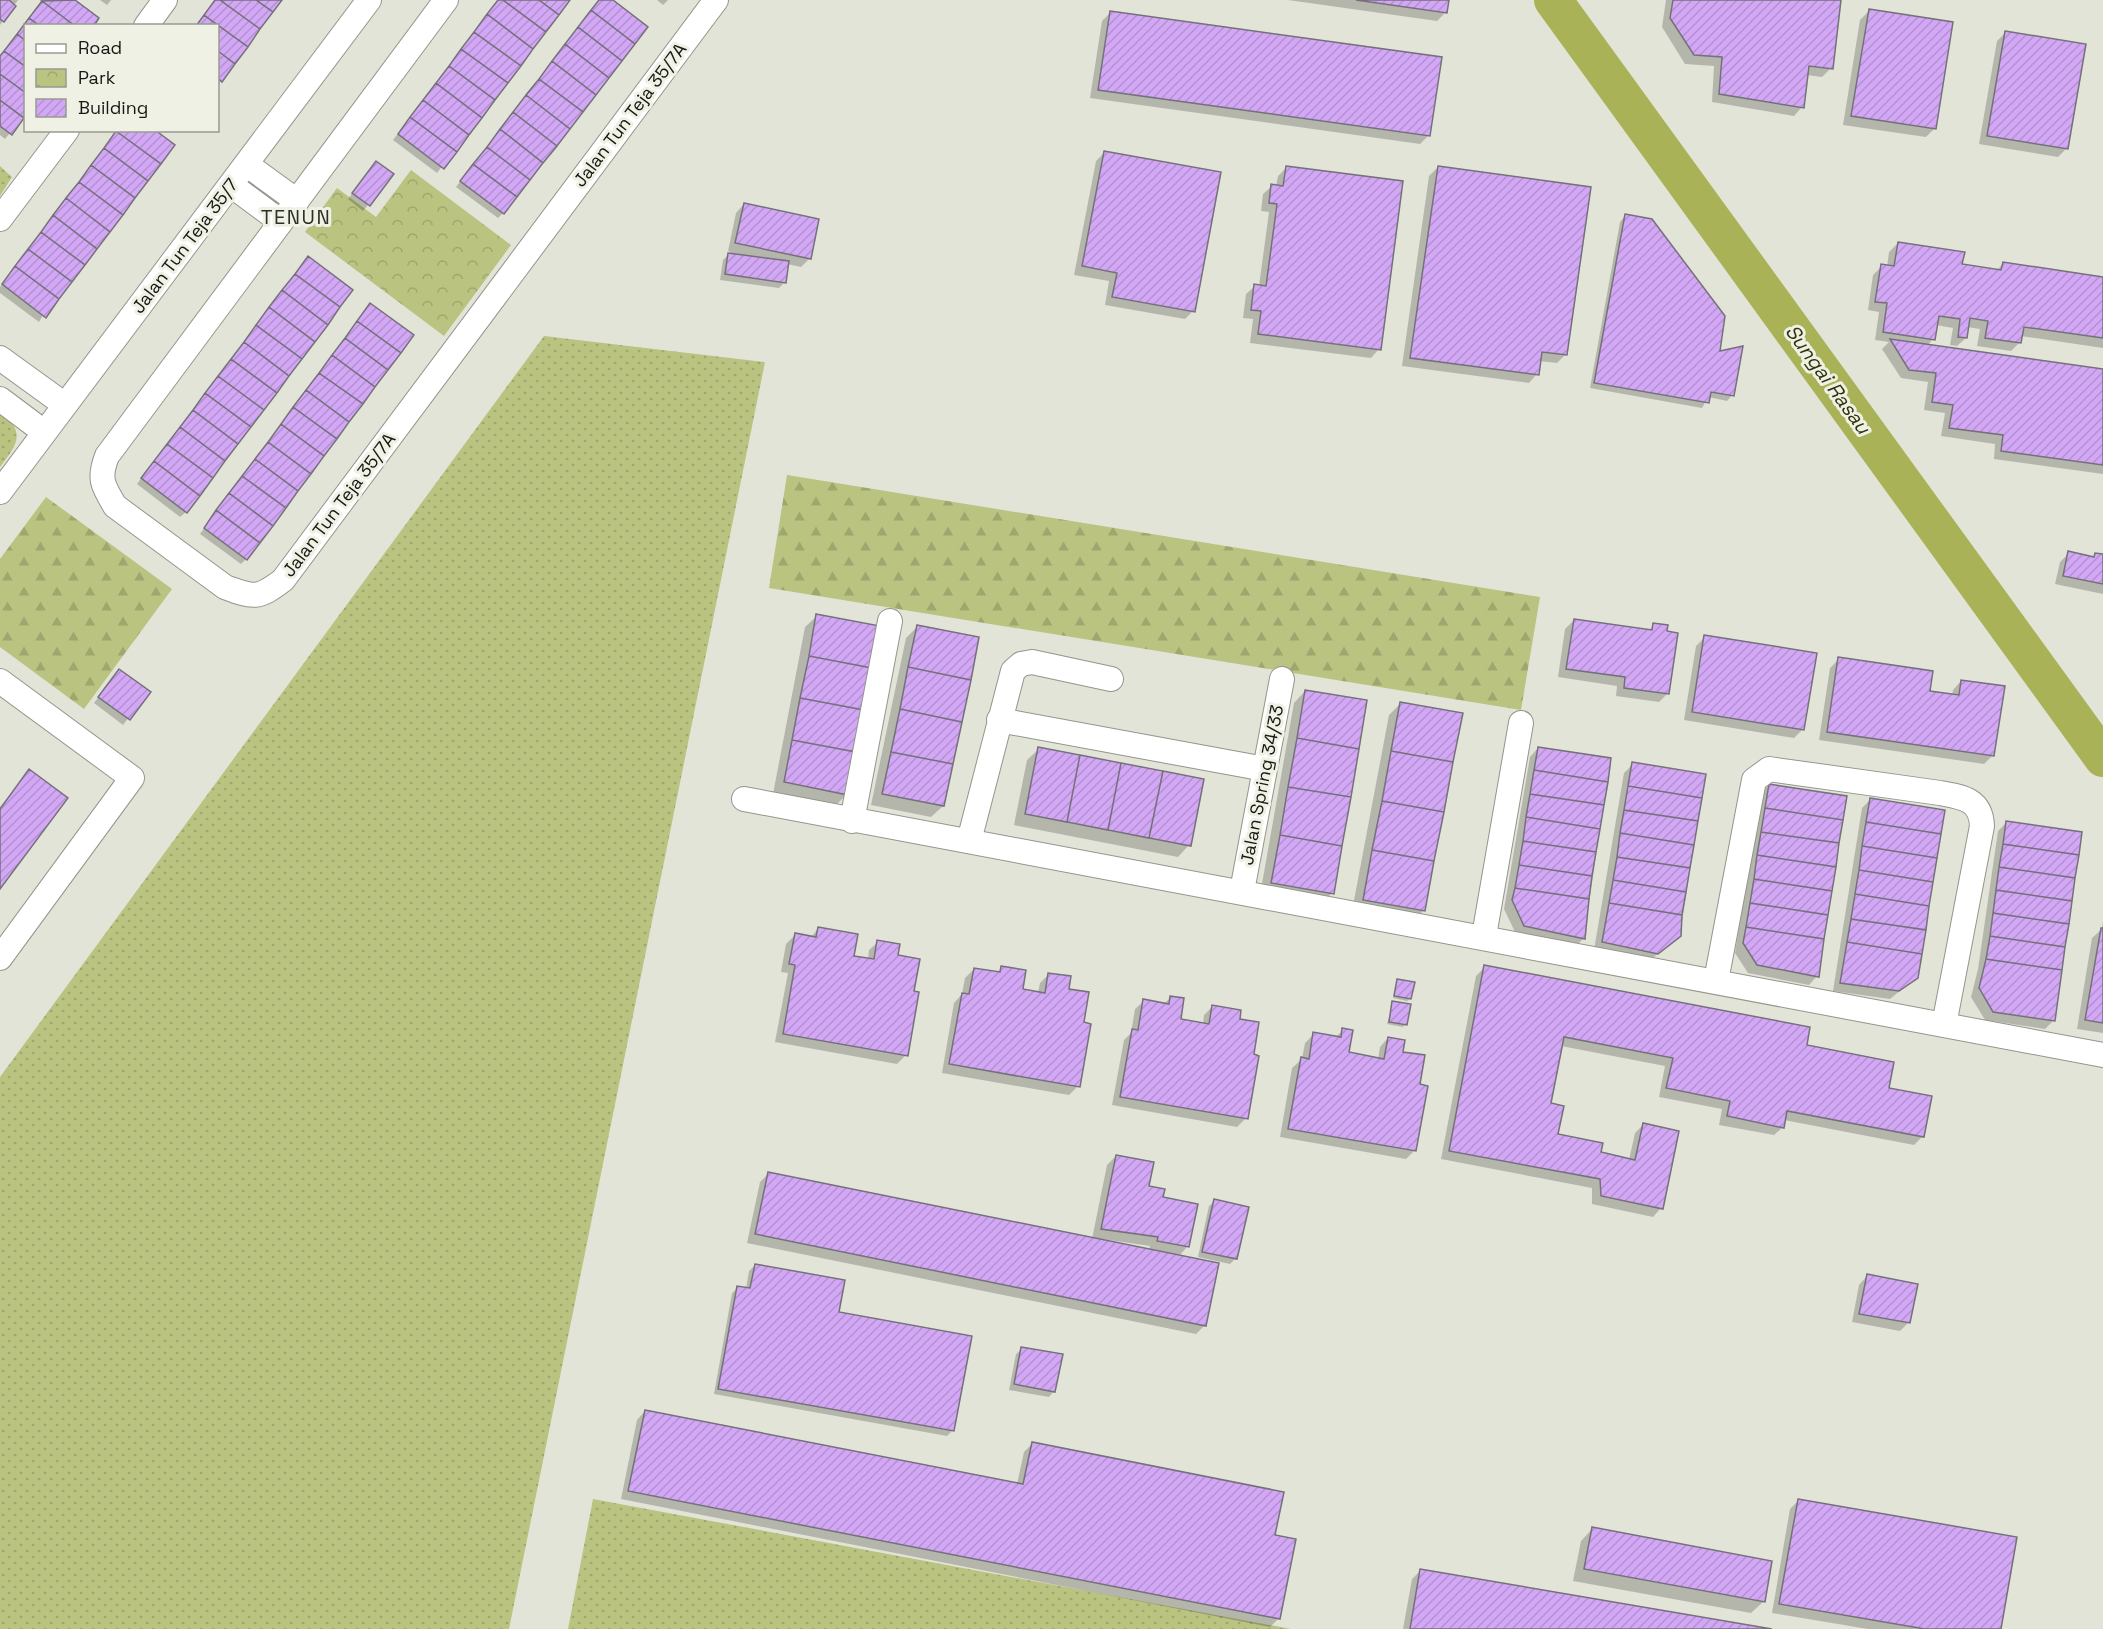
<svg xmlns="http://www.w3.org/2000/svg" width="2103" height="1629" font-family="'Space Grotesk',sans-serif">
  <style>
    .grass { fill: url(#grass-dots) }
    .forest { fill: url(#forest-firs) }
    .park { fill: url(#park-crowns) }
    .shadow { fill: #0003; fill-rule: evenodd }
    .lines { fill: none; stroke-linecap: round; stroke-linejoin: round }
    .river { stroke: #a9b256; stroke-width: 38 }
    .building { fill: url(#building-hatch); stroke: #757079; stroke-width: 1.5 }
    .minor-casing { stroke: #94958b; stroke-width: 26 }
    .minor { stroke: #fff; stroke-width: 24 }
    .labels { text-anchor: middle; stroke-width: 6; stroke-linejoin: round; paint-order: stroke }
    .street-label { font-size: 18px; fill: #171713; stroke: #eff1e5 }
    .neighbourhood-label { font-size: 20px; letter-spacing: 1.5px; fill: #2e2f26; stroke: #eff1e5 }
    .water-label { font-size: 20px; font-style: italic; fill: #30340c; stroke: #eff1e5 }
  </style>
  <defs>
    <pattern id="grass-dots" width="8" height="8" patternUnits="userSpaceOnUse" patternTransform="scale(1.5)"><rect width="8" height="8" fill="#bac380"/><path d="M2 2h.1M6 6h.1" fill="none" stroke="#9fa76e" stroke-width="1.8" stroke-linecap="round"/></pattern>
    <pattern id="forest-firs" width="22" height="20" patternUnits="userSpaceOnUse" patternTransform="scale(1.5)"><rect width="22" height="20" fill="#bac380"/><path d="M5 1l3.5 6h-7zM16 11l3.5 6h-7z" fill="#9fa76e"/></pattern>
    <pattern id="park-crowns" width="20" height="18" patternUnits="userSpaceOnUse" patternTransform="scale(1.5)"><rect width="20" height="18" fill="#bac380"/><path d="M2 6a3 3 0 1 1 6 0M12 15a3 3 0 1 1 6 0" fill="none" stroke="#9fa76e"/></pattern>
    <pattern id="building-hatch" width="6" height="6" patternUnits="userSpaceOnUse" patternTransform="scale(1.5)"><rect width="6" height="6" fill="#d2a8f6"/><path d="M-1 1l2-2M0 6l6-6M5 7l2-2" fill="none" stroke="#b490d2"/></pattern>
  </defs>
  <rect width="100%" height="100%" fill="#e2e4d8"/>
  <path class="grass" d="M0,166L12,177L0,196Z
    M544,336L765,362L509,1629H0V1077Z
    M0,412C27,432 17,445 0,467Z
    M593,1499L1291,1629H568Z"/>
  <path class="forest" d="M787,475L1540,597L1521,710L769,588Z
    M46,497L172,589L84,709L0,647V559Z"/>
  <path class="park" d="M411,170L511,245L444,336L305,232L337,188L376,217Z"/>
  <path class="shadow" d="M0,0H18L0,25Z
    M42,0H73L97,18L26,26V114L5,139L0,135V57Z
    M100,0H111L107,5Z
    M215,0H280L218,85V26Z
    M498,0H568L437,173L393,140Z
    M610,0L503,213L498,218L456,187L599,1Z
    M657,0H668L663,5Z
    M1288,0H1447L1446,12L1437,21Z
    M1666,0H1839L1831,68L1822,77L1807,75L1802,107L1794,116L1712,102L1714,66L1685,64L1662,27Z
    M1869,11L1934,129L1926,137L1843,125L1860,20Z
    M1110,13L1429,135L1420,144L1090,98L1102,21Z
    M2006,32L2067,148L2058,157L1979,144L1997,41Z
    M117,130H153L39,322L0,293V287Z
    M1104,153L1193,311L1185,319L1105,305L1109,281L1074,275L1096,161Z
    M1287,167L1379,349L1371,358L1250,343L1253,319L1243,318L1246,294L1255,286H1259L1269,212L1261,211L1263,194L1272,186H1276L1278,176Z
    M1438,167L1566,354L1557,363L1539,361L1537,374L1529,383L1402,366L1429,176Z
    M371,168L392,175L363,211L348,199Z
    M744,204L810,258L801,267L787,264L785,282L779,288L720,280L723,260L731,252L728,251L736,213Z
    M1625,216L1718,353L1732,395L1727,401L1708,397L1702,408L1590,388L1620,222Z
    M1898,243L1961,266L1996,271L2003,264L2103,279V348L2021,336L2020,342L2011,351L1977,346L1980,329L1967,327L1966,338L1957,346L1950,345L1953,328L1936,325L1933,339L1927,346L2103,370V474L1994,459L1995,444L1941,436L1945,413L1924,410L1928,382L1901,378L1882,349L1889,342L1875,340L1879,312L1868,310L1873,275L1882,266L1887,267L1889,252Z
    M302,264L186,512L180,517L137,484Z
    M365,311L246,559L241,564L200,534Z
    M2069,553L2092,558L2096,555L2103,556V594L2055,584L2060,562Z
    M817,616L847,794L835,806L773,794L805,627Z
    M1574,620L1648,631L1654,625L1668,693L1659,702L1616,696L1617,686L1558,677L1565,629Z
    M918,626L943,806L931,817L871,805L906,638Z
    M1705,637L1803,729L1794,738L1684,720L1696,646Z
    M1839,659L1929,692L1952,696L1953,690L1961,681L1993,755L1984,764L1819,740L1830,668Z
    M119,671L148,692L123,725L94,703Z
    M1305,691L1332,893L1321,905L1260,895L1294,703Z
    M1401,703L1424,910L1412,922L1352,911L1389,715Z
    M1538,748L1610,759L1584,938L1575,947L1516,934L1504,909L1530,757Z
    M1039,749L1189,845L1178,857L1014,825L1027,760Z
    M1633,764L1704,776L1680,935L1648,962L1594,950L1624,773Z
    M30,771L0,887V807Z
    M1769,785L1817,976L1809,985L1748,973L1735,953L1760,794Z
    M1870,800L1917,977L1890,999L1833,991L1862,808Z
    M2006,823L2054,1020L2045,1029L1985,1020L1971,997L1978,969L1998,831Z
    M2103,921V1033L2077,1029L2092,938L2102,929Z
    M818,929L852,957L868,960L869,950L878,942L896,956L912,993L906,1055L897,1064L775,1042L788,973L781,972L786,944L795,935L810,938Z
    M1485,967L1805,1046L1887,1089L1923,1136L1914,1145L1784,1120L1783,1127L1774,1135L1719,1125L1722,1109L1659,1097L1665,1066L1561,1046L1549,1104L1557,1136L1599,1154L1629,1160L1635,1133L1643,1125L1661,1208L1653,1217L1592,1204V1188L1441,1159L1476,976Z
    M1002,968L1021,991L1038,993L1040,983L1049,974L1067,990L1082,1023L1078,1086L1069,1095L942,1073L954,1003L962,994L965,978L974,969L996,973Z
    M1398,980L1410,999L1407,1001L1393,998Z
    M1171,997L1179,1020L1203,1024L1204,1015L1213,1006L1238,1020L1246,1118L1237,1127L1112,1105L1124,1040L1131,1033L1135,1009L1144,1001L1164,1004Z
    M1393,1003L1405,1025L1403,1027L1387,1024Z
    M1343,1030L1347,1054L1378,1059L1380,1047L1388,1038L1401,1053L1418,1085L1415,1150L1406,1159L1280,1137L1292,1068L1302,1059L1305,1043L1314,1034L1335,1038Z
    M1116,1156L1162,1198L1196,1205L1187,1247L1178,1257L1205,1325L1196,1334L747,1243L760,1182L768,1174L1092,1239L1107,1165ZM1102,1239L1150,1246L1149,1251L1101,1241Z
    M1215,1201L1236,1258L1230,1264L1198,1257L1209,1206Z
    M755,1265L837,1313L953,1430L947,1436L714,1394L732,1293L738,1288L746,1289L749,1271Z
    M1867,1276L1909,1322L1900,1331L1852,1322L1859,1285Z
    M1022,1349L1054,1391L1049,1397L1009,1390L1016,1354Z
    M645,1411L1017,1484L1024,1452L1032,1444L1273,1536L1279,1618L1270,1627L621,1499L637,1420Z
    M1798,1501L1999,1629H1868L1772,1613L1790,1509Z
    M1592,1529L1763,1602L1751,1613L1573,1581L1581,1541Z
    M1421,1570L1763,1629H1403L1412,1579Z"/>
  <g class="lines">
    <path class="river" d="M1553,0L2103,758"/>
  </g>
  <path class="building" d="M0,0H9L16,6L4,22L0,19Z
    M75,0L99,18L94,26H75L42,1Z
    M215,0H220L260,29L248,47L204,15Z
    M220,0H256L273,12L260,29Z
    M256,0H282L273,12Z
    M498,0H503L546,32L533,49L487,14Z
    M503,0H539L559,15L546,32Z
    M539,0H570L559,15Z
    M599,0H613L648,27L635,44L591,10Z
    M1356,0H1449L1447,13Z
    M1673,0H1841L1833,69L1809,66L1804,108L1719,94L1722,57L1694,55L1670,18Z
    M42,1L75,26H40L29,18Z
    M1869,9L1953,22L1936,129L1851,116Z
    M591,10L635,44L622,61L578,27Z
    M1110,11L1442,57L1430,136L1098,90Z
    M487,14L533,49L521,66L474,32Z
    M204,15L248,47L235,64L218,51V26H196Z
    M29,18L40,26H26V41L17,34Z
    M578,27L622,61L609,78L565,44Z
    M2005,31L2086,44L2068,149L1987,136Z
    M474,32L521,66L508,83L461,49Z
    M17,34L26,41V67L4,51Z
    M565,44L609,78L596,95L552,61Z
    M461,49L508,83L495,100L449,66Z
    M4,51L26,67V93L0,74V56Z
    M218,51L235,64L222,82L218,78Z
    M552,61L596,95L583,112L539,79Z
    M449,66L495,100L482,118L436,83Z
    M0,74L26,93L24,118L0,100Z
    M539,79L583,112L570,129L526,95Z
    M436,83L482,118L469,135L423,100Z
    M526,95L570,129L557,146L513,112Z
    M0,100L24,118L12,135L0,126Z
    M423,100L469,135L457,152L410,117Z
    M513,112L557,146L543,163L500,129Z
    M410,117L457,152L444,169L398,134Z
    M500,129L543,163L530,180L487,147Z
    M155,130L175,145L161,164L116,131Z
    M116,131L161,164L148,181L104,148Z
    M487,147L530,180L517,197L473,164Z
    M104,148L148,181L135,198L91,165Z
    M1104,151L1221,172L1195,312L1112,297L1117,273L1082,266Z
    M376,161L394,174L370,206L352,193Z
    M473,164L517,197L504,214L460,181Z
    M91,165L135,198L123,215L79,182Z
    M1286,166L1403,181L1381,350L1258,334L1261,311L1251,310L1254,284L1266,286L1277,204L1269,203L1271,184L1283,186Z
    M1438,166L1591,187L1567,355L1542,352L1539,375L1410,358Z
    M79,182L123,215L110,232L66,198Z
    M266,189L279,198L273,207L260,198Z
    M66,198L110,232L97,249L53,215Z
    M744,203L819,219L811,259L735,243Z
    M1625,214L1652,219L1725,316L1720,351L1743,346L1734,396L1711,392L1709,403L1594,383Z
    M53,215L97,249L85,265L41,232Z
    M41,232L85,265L72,282L28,249Z
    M1898,242L1965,252L1962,264L2001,270L2003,262L2103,277V338L2024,327L2021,343L1985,338L1988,321L1970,318L1967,338L1958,337L1960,319L1939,316L1935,340L1883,332L1887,303L1875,302L1881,264L1894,266Z
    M28,249L72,282L59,299L15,266Z
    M728,253L789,261L786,283L725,274Z
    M308,256L353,290L340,307L295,274Z
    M15,266L59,299L46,318L2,284Z
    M295,274L340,307L328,325L282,290Z
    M282,290L328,325L315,342L269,307Z
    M370,303L414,335L401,353L357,321Z
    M269,307L315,342L302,359L256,325Z
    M357,321L401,353L388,370L345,338Z
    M256,325L302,359L289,376L244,342Z
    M345,338L388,370L375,387L332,355Z
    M1890,339L2103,369V465L2001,451L2003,435L1949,428L1953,405L1932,402L1936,373L1909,370Z
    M244,342L289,376L277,393L231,359Z
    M332,355L375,387L363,404L319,373Z
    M231,359L277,393L264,410L218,376Z
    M319,373L363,404L349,422L306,390Z
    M218,376L264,410L251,427L205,393Z
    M306,390L349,422L337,439L293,407Z
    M205,393L251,427L238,444L193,410Z
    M293,407L337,439L324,456L281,424Z
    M193,410L238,444L225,461L180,427Z
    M281,424L324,456L311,474L268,442Z
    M180,427L225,461L213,478L167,444Z
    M268,442L311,474L298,491L255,459Z
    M167,444L213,478L200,496L154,461Z
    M255,459L298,491L286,508L242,476Z
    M154,461L200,496L187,513L141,478Z
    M242,476L286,508L273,526L229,493Z
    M229,493L273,526L260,543L216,510Z
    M216,510L260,543L247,560L204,528Z
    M2068,551L2094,557L2095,553L2103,554V584L2063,576Z
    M816,614L880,626L872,668L809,656Z
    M1574,619L1652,630L1653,623L1668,625L1667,631L1678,633L1669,694L1624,688L1625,677L1566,669Z
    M917,625L979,637L971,680L908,667Z
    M1704,635L1817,653L1804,730L1692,712Z
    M809,656L872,668L864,710L800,698Z
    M1838,657L1933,671L1930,691L1959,695L1961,680L2005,686L1994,756L1827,732Z
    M908,667L971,680L962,722L900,709Z
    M119,669L151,692L130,720L98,697Z
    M1305,690L1367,700L1359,749L1297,738Z
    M800,698L864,710L856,752L792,740Z
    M1400,702L1463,713L1453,762L1391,751Z
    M900,709L962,722L953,764L891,752Z
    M1297,738L1359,749L1351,797L1288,787Z
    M792,740L856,752L848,795L784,782Z
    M1038,747L1080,755L1067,822L1025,814Z
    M1538,747L1611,758L1608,782L1534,770Z
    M1391,751L1453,762L1444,812L1382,801Z
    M891,752L953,764L944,806L882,794Z
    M1080,755L1121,763L1108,830L1067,822Z
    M1632,762L1706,774L1702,798L1628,786Z
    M1121,763L1163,771L1149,838L1108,830Z
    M29,769L68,798L0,889V809Z
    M1534,770L1608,782L1604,805L1530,794Z
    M1163,771L1204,779L1191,846L1149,838Z
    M1769,784L1847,796L1843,820L1765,808Z
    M1628,786L1702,798L1698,821L1624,810Z
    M1288,787L1351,797L1342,846L1280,835Z
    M1530,794L1604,805L1600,829L1526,817Z
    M1870,798L1945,810L1941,834L1866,822Z
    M1382,801L1444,812L1434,861L1372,850Z
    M1765,808L1843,820L1839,843L1761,832Z
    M1624,810L1698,821L1694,845L1620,833Z
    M1526,817L1600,829L1596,852L1523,841Z
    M2006,821L2082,832L2079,855L2003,844Z
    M1866,822L1941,834L1937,858L1862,846Z
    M1761,832L1839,843L1836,867L1757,855Z
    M1620,833L1694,845L1690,868L1617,857Z
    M1280,835L1342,846L1334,894L1271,883Z
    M1523,841L1596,852L1592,876L1519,865Z
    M2003,844L2079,855L2075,878L1999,867Z
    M1862,846L1937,858L1933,882L1859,870Z
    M1372,850L1434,861L1425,911L1363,900Z
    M1757,855L1836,867L1832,891L1754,879Z
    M1617,857L1690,868L1686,892L1613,880Z
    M1519,865L1592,876L1589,899L1515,888Z
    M1999,867L2075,878L2072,901L1996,890Z
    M1859,870L1933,882L1929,906L1855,894Z
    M1754,879L1832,891L1828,915L1750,903Z
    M1613,880L1686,892L1682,915L1609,903Z
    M1515,888L1589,899L1585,939L1524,926L1512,900Z
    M1996,890L2072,901L2069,924L1993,913Z
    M1855,894L1929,906L1926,930L1851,919Z
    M1609,903L1682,915L1681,936L1658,954L1602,942Z
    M1750,903L1828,915L1824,939L1746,927Z
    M1993,913L2069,924L2065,947L1990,936Z
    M1851,919L1926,930L1922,954L1847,942Z
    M818,927L858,934L854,956L874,959L877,940L900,944L898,955L920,959L914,991L919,992L908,1056L783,1034L795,965L789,964L795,933L816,937Z
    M1746,927L1824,939L1819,977L1757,965L1743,943Z
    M2101,928H2103V1023L2085,1020Z
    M1990,936L2065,947L2062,970L1986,959Z
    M1847,942L1922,954L1918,978L1899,991L1840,983Z
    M1986,959L2062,970L2055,1021L1993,1012L1979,988Z
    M1484,965L1810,1027L1807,1045L1894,1062L1889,1088L1932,1096L1924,1137L1787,1111L1784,1128L1727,1116L1730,1101L1666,1088L1673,1058L1564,1037L1551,1103L1564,1106L1558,1134L1603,1143L1601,1152L1635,1160L1643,1123L1679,1131L1663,1209L1601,1196L1600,1179L1449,1151Z
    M1001,966L1026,970L1023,989L1045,993L1048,973L1071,976L1069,989L1089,992L1084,1022L1091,1024L1080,1087L949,1064L962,993L969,994L974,968L1000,972Z
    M1397,979L1415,982L1411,999L1394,996Z
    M1170,996L1184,998L1181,1019L1209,1024L1212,1005L1241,1010L1240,1019L1259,1022L1254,1054L1259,1056L1248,1119L1120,1097L1132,1029L1138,1030L1143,999L1169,1004Z
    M1392,1001L1411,1004L1407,1025L1389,1022Z
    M1342,1028L1353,1030L1349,1052L1384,1059L1388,1037L1405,1040L1403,1052L1425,1055L1420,1084L1428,1086L1416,1151L1288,1129L1301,1057L1309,1059L1313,1032L1341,1037Z
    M1116,1155L1154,1162L1149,1186L1165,1189L1163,1197L1198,1204L1189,1247L1157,1241L1158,1237L1101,1229Z
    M768,1172L1219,1263L1206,1326L755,1234Z
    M1214,1199L1249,1207L1237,1259L1202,1252Z
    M755,1264L845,1280L839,1312L972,1336L954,1431L718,1389L737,1286L750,1288Z
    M1867,1274L1918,1284L1910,1323L1859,1314Z
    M1021,1347L1063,1354L1055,1392L1014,1384Z
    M645,1410L1023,1484L1032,1442L1284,1492L1275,1535L1296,1539L1280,1619L628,1491Z
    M1798,1499L2017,1537L2001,1629H1925L1779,1604Z
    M1592,1527L1772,1561L1765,1602L1584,1569Z
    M1420,1569L1772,1629H1410Z"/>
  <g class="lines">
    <g class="minor-casing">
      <path id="minor" d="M446,0L107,456C98,479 103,486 115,506L225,587C254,598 258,599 283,580L716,0
        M146,26L165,0
        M246,164L297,201
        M231,185L281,222
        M0,219L67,130
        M0,358L65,405
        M0,399L44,432
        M0,492L369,0
        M0,681L132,778L0,958
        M999,720L1265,769
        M744,799L2103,1055
        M852,821L890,621
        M969,841L1013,671L1021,664L1032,662L1111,679
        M1242,891L1282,679
        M1484,936L1521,723
        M1716,981L1754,780L1769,769L1940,793C1962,797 1981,799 1982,826L1944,1025"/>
    </g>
    <use href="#minor" class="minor"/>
  </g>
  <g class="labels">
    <g class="street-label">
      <text transform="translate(630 115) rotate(-53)" y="6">Jalan Tun Teja 35/7A</text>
      <text transform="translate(185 246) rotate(-53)" y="6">Jalan Tun Teja 35/7</text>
      <text transform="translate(339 505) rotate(-53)" y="6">Jalan Tun Teja 35/7A</text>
      <text transform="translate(1262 785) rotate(-79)" y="6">Jalan Spring 34/33</text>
    </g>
    <g class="neighbourhood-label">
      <text x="296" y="224">TENUN</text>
    </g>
    <g class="water-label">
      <text transform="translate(1828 379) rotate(54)" y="7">Sungai Rasau</text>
    </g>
  </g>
  <rect x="24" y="24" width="195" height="108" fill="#eff1e5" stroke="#999a91" stroke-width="1.5"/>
  <rect x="36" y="44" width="30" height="9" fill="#ffffff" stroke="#999a91" stroke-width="1.5"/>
  <text x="78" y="54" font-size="18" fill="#171713">Road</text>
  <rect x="36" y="69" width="30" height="18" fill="url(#park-crowns)" stroke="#999a91" stroke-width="1.5"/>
  <text x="78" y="84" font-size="18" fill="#171713">Park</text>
  <rect x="36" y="99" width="30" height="18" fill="url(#building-hatch)" stroke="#999a91" stroke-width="1.5"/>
  <text x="78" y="114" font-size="18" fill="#171713">Building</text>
</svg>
